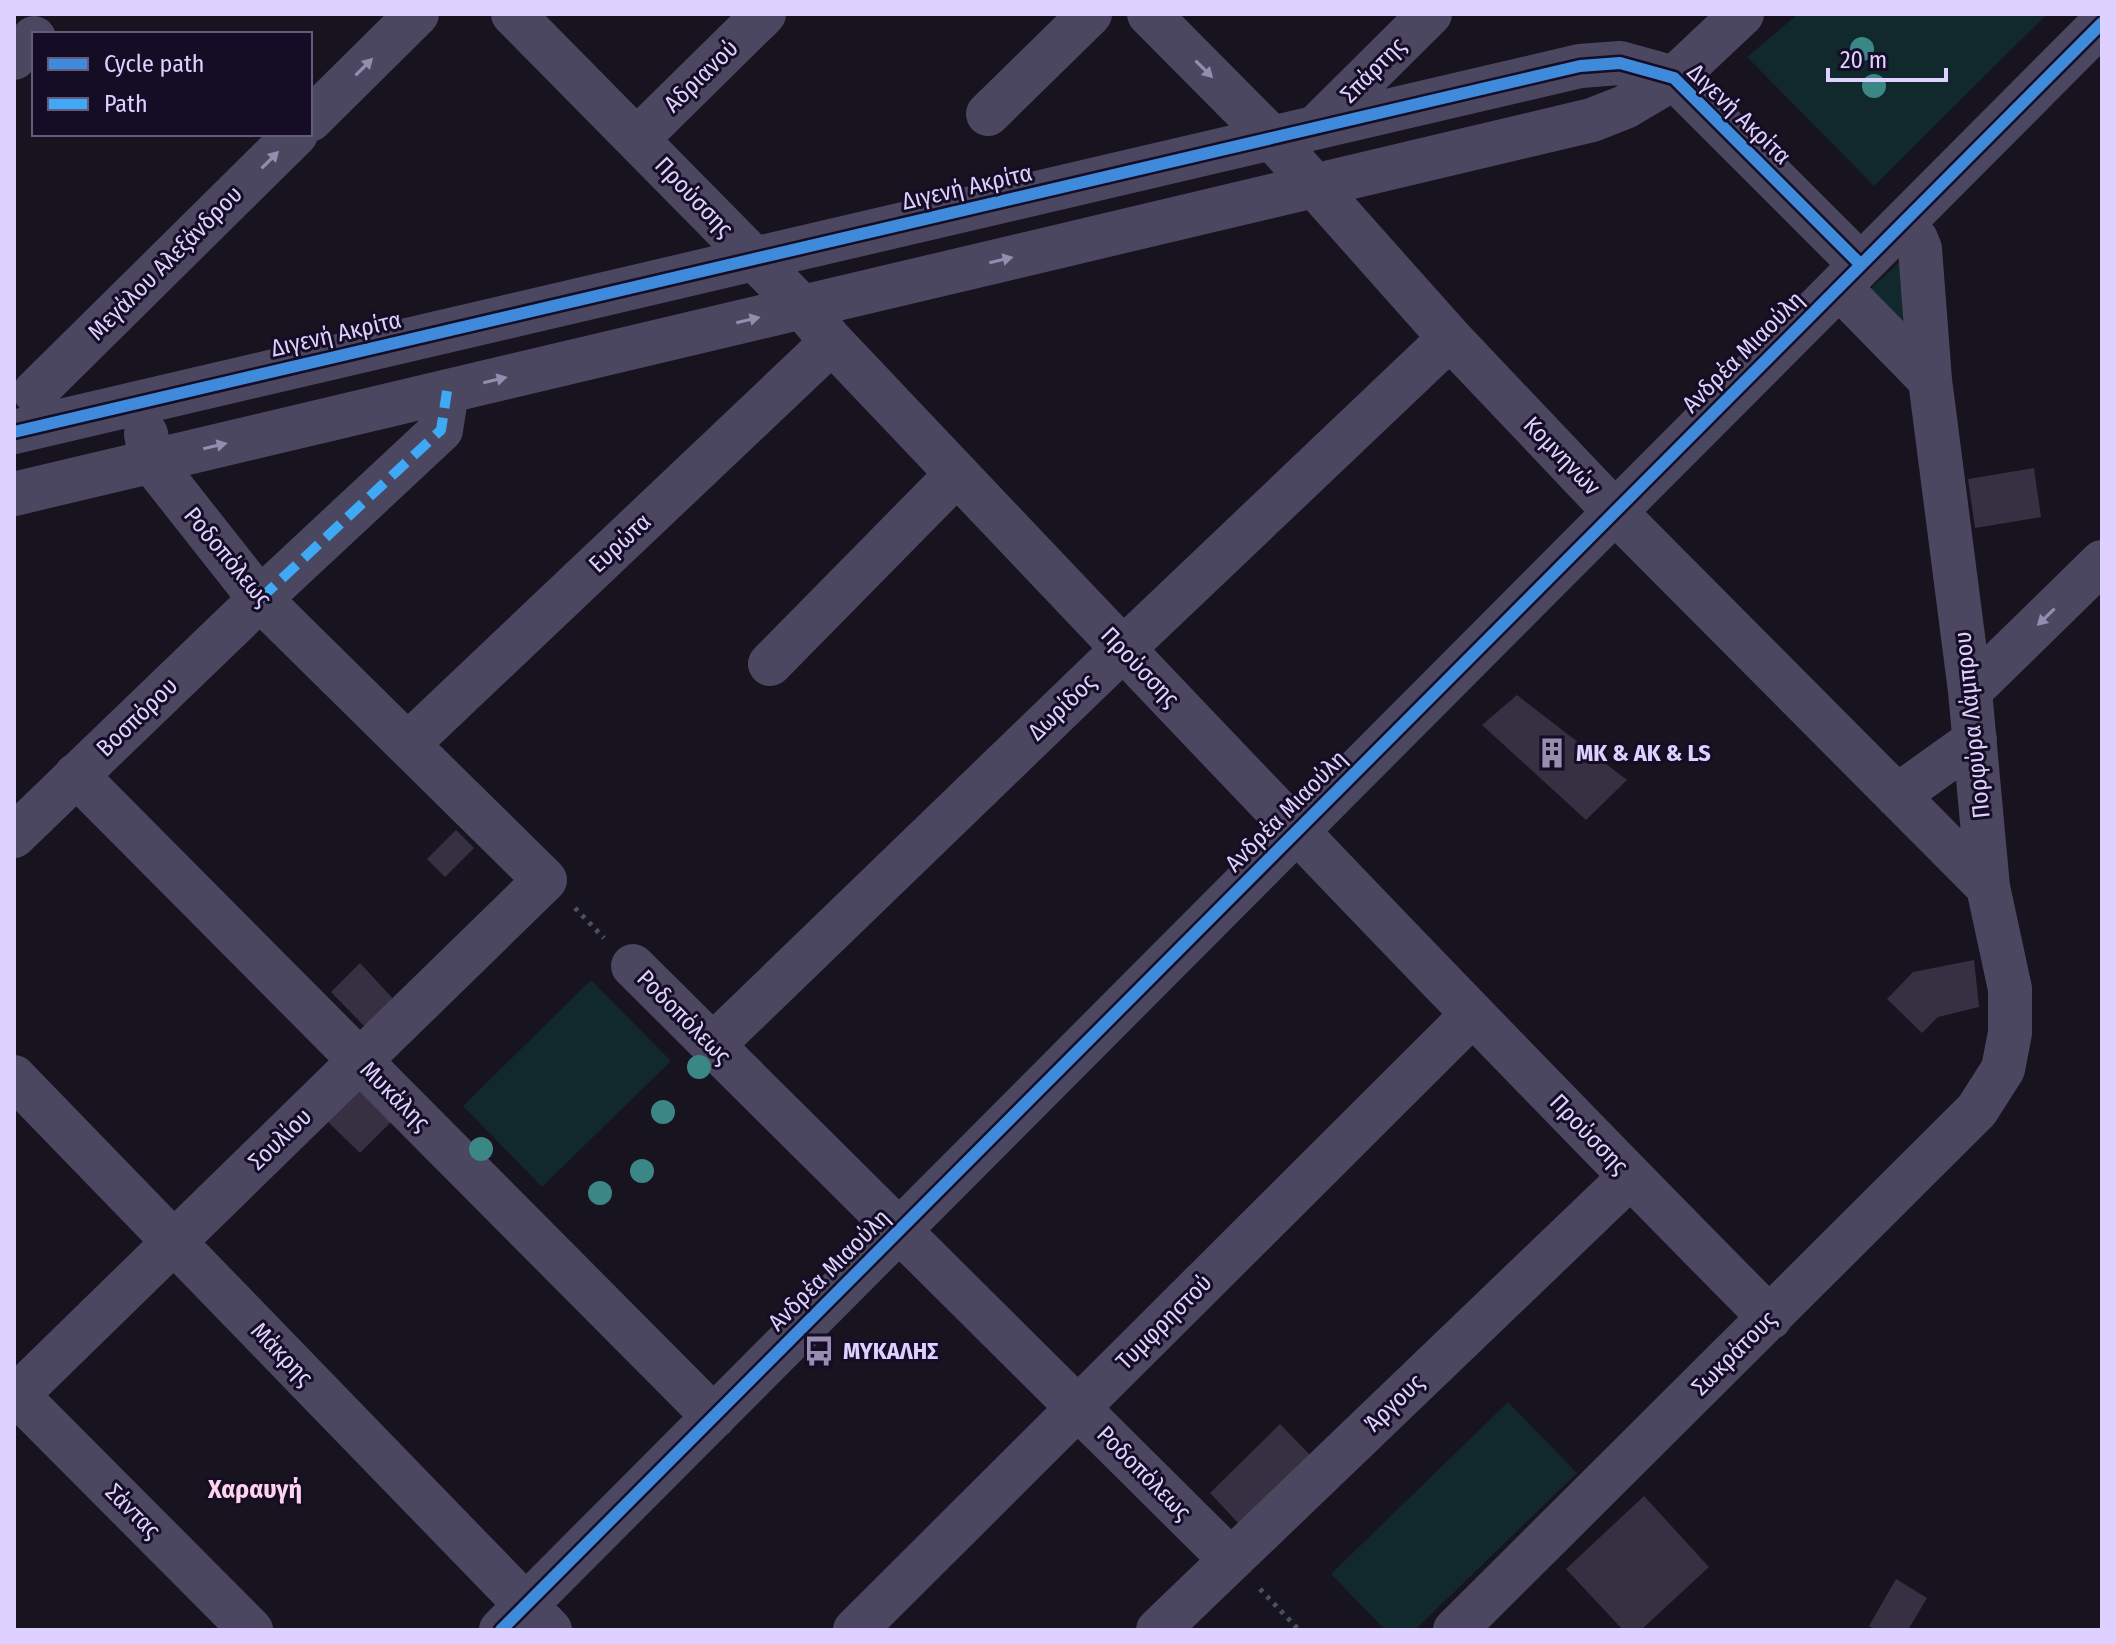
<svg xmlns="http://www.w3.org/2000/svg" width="2116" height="1644" font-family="'Fira Sans Condensed',sans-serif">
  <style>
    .green { fill: #11282d }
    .building { fill: #363042 }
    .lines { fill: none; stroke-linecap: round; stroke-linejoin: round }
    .path { stroke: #475162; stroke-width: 5; stroke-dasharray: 4 6; stroke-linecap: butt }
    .minor { stroke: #4c4760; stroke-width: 44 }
    .quiet { stroke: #3fa9f5; stroke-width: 10; stroke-dasharray: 20 10; stroke-linecap: butt }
    .cycleway-casing { stroke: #150d25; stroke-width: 17 }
    .cycleway { stroke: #408adc; stroke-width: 12 }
    .tree { fill: #3a8786 }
    .oneway { fill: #958cb0 }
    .labels { text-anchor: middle; stroke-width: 6; stroke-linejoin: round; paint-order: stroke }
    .street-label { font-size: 24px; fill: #ded1ff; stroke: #150d25 }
    .poi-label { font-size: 24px; font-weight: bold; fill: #ded1ff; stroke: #150d25; text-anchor: start }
    .neighbourhood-label { font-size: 26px; font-weight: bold; fill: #ffd3e8; stroke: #150d25 }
  </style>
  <rect width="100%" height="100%" fill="#17131f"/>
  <path class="green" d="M1798,14H2047L1874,186L1747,57Z
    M1901,261L1909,321L1903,323L1869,290Z
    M591,980L671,1061L542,1187L463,1106Z
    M1508,1402L1577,1473L1415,1630H1385L1331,1574Z"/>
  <path class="building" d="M2034,468L2041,517L1975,528L1968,479Z
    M1517,695L1627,780L1586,820L1482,725Z
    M456,830L474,848L445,877L427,859Z
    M1974,960L1979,1007L1938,1017L1922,1033L1887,999L1913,972Z
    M360,963L397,1003L368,1030L331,992Z
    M370,1079L402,1111L360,1153L328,1122Z
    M1280,1424L1311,1456L1241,1526L1210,1493Z
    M1644,1496L1709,1567L1641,1630H1623L1566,1569Z
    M1896,1579L1927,1598L1908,1630H1876L1869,1626Z"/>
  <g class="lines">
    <path class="path" d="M575,908L604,938
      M1260,1589L1299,1630"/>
    <path class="minor" d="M513,14L802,307L832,342C1142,669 1452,997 1770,1318
      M1149,14L1272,138L1450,338L1615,512L1988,887
      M14,58L34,38
      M988,114L1090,14
      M310,120L417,14
      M1316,127L1430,14
      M637,139L764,14
      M1839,287L1930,380
      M35,392L296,134
      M14,432L1580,66L1620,63L1674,78L1861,265
      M14,494L1592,120L1625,107L1674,78L1742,14
      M770,664L957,474
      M1970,691L2102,562
      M408,744L832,342
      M76,775L714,1417
      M1897,796L1975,740
      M14,836L260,599L441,430L447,391
      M633,966L1231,1560
      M712,1046L1123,649L1450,338
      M14,1077L550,1630
      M14,1392L251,1630
      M14,1398L545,880L260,599L151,461L146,434
      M501,1630L2102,23
      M855,1630L1473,1014
      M1158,1630L1630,1177
      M1455,1630L1977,1110L2003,1069L2010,1033V989L1988,887L1970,691L1930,380L1920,249L1916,239L1901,225"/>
    <path class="quiet" d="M260,599L441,430L447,391"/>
    <g class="cycleway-casing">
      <path id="cycleway" d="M14,432L1580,66L1620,63L1674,78L1861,265
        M501,1630L2102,23"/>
    </g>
    <use href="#cycleway" class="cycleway"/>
  </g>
  <g class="tree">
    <circle cx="1862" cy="49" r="12"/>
    <circle cx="1874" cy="86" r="12"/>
    <circle cx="699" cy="1067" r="12"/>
    <circle cx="663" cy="1112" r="12"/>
    <circle cx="481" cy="1149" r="12"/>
    <circle cx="642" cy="1171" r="12"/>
    <circle cx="600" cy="1193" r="12"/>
  </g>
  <defs><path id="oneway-solid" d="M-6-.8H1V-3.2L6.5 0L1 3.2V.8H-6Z" transform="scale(2)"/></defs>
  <g class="oneway">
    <use href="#oneway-solid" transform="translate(364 67) rotate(-45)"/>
    <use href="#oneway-solid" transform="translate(1204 69) rotate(45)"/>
    <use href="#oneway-solid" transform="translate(270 160) rotate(-45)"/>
    <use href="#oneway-solid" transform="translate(1001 260) rotate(-13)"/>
    <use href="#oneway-solid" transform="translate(748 320) rotate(-13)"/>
    <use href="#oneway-solid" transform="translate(495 380) rotate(-13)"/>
    <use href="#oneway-solid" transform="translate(215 446) rotate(-13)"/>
    <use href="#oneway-solid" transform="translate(2046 617) rotate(136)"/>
  </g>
  <defs>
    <g id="building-bare" transform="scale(2.4)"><path d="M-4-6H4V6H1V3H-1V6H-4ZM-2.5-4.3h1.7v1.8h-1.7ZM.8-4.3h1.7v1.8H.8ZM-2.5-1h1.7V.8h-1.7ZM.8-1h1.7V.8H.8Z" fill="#988eb1" stroke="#150d25" stroke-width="2.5" paint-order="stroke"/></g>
    <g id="bus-bare" transform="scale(2.4)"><path d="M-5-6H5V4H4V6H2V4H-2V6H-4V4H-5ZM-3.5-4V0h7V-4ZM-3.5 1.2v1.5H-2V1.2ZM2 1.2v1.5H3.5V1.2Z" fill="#988eb1" stroke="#150d25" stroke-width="2.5" paint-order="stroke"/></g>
  </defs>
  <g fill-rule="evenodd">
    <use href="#building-bare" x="1552" y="753"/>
    <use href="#bus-bare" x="819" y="1351"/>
  </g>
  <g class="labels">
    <g class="street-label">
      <text transform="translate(1373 70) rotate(-45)" y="8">Σπάρτης</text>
      <text transform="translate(701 76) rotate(-44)" y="8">Αδριανού</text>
      <text transform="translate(1739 114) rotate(44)" y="8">Διγενή Ακρίτα</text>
      <text transform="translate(967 187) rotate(-13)" y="8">Διγενή Ακρίτα</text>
      <text transform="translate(694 197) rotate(46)" y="8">Προύσσης</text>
      <text transform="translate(165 263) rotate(-45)" y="8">Μεγάλου Αλεξάνδρου</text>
      <text transform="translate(336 334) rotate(-13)" y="8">Διγενή Ακρίτα</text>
      <text transform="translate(1743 352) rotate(-45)" y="8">Ανδρέα Μιαούλη</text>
      <text transform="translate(1562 456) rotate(46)" y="8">Κομνηνών</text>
      <text transform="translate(620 543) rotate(-43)" y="8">Ευρώτα</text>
      <text transform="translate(228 557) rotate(50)" y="8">Ροδοπόλεως</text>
      <text transform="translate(1140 667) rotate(46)" y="8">Προύσσης</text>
      <text transform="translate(1062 707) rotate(-44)" y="8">Δωρίδος</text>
      <text transform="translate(137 717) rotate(-44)" y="8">Βοσπόρου</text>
      <text transform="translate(1972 725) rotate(-96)" y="8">Πορφύρα Λάμπρου</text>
      <text transform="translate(1286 811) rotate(-45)" y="8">Ανδρέα Μιαούλη</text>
      <text transform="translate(684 1017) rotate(45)" y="8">Ροδοπόλεως</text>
      <text transform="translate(395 1096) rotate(45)" y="8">Μυκάλης</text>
      <text transform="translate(1589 1134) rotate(46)" y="8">Προύσσης</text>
      <text transform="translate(280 1139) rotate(-44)" y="8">Σουλίου</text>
      <text transform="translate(829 1270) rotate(-45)" y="8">Ανδρέα Μιαούλη</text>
      <text transform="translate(1164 1322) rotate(-45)" y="8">Τυμφρηστού</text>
      <text transform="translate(1734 1353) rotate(-45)" y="8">Σωκράτους</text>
      <text transform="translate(282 1354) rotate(46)" y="8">Μάκρης</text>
      <text transform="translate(1394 1403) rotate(-44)" y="8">Άργους</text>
      <text transform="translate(1144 1473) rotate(45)" y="8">Ροδοπόλεως</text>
      <text transform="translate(133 1511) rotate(45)" y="8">Σάντας</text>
    </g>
    <g class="poi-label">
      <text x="1576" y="761">MK &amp; AK &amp; LS</text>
      <text x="843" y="1359">ΜΥΚΑΛΗΣ</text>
    </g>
    <g class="neighbourhood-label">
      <text x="255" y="1498">Χαραυγή</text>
    </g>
  </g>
  <rect width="2116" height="1644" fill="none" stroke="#ded1ff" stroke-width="32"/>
  <rect x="32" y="32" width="280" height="104" fill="#150d25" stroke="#655b7c" stroke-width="2"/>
  <rect x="48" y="58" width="40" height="12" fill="#408adc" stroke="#655b7c" stroke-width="2"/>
  <text x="104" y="72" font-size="24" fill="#ded1ff">Cycle path</text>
  <rect x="48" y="98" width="40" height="12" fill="#3fa9f5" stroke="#655b7c" stroke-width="2"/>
  <text x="104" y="112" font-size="24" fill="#ded1ff">Path</text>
  <path d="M1828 68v12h118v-12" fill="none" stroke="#ded1ff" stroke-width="4"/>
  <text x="1840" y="68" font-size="24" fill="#ded1ff" stroke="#150d25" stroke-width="6" paint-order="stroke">20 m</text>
</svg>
